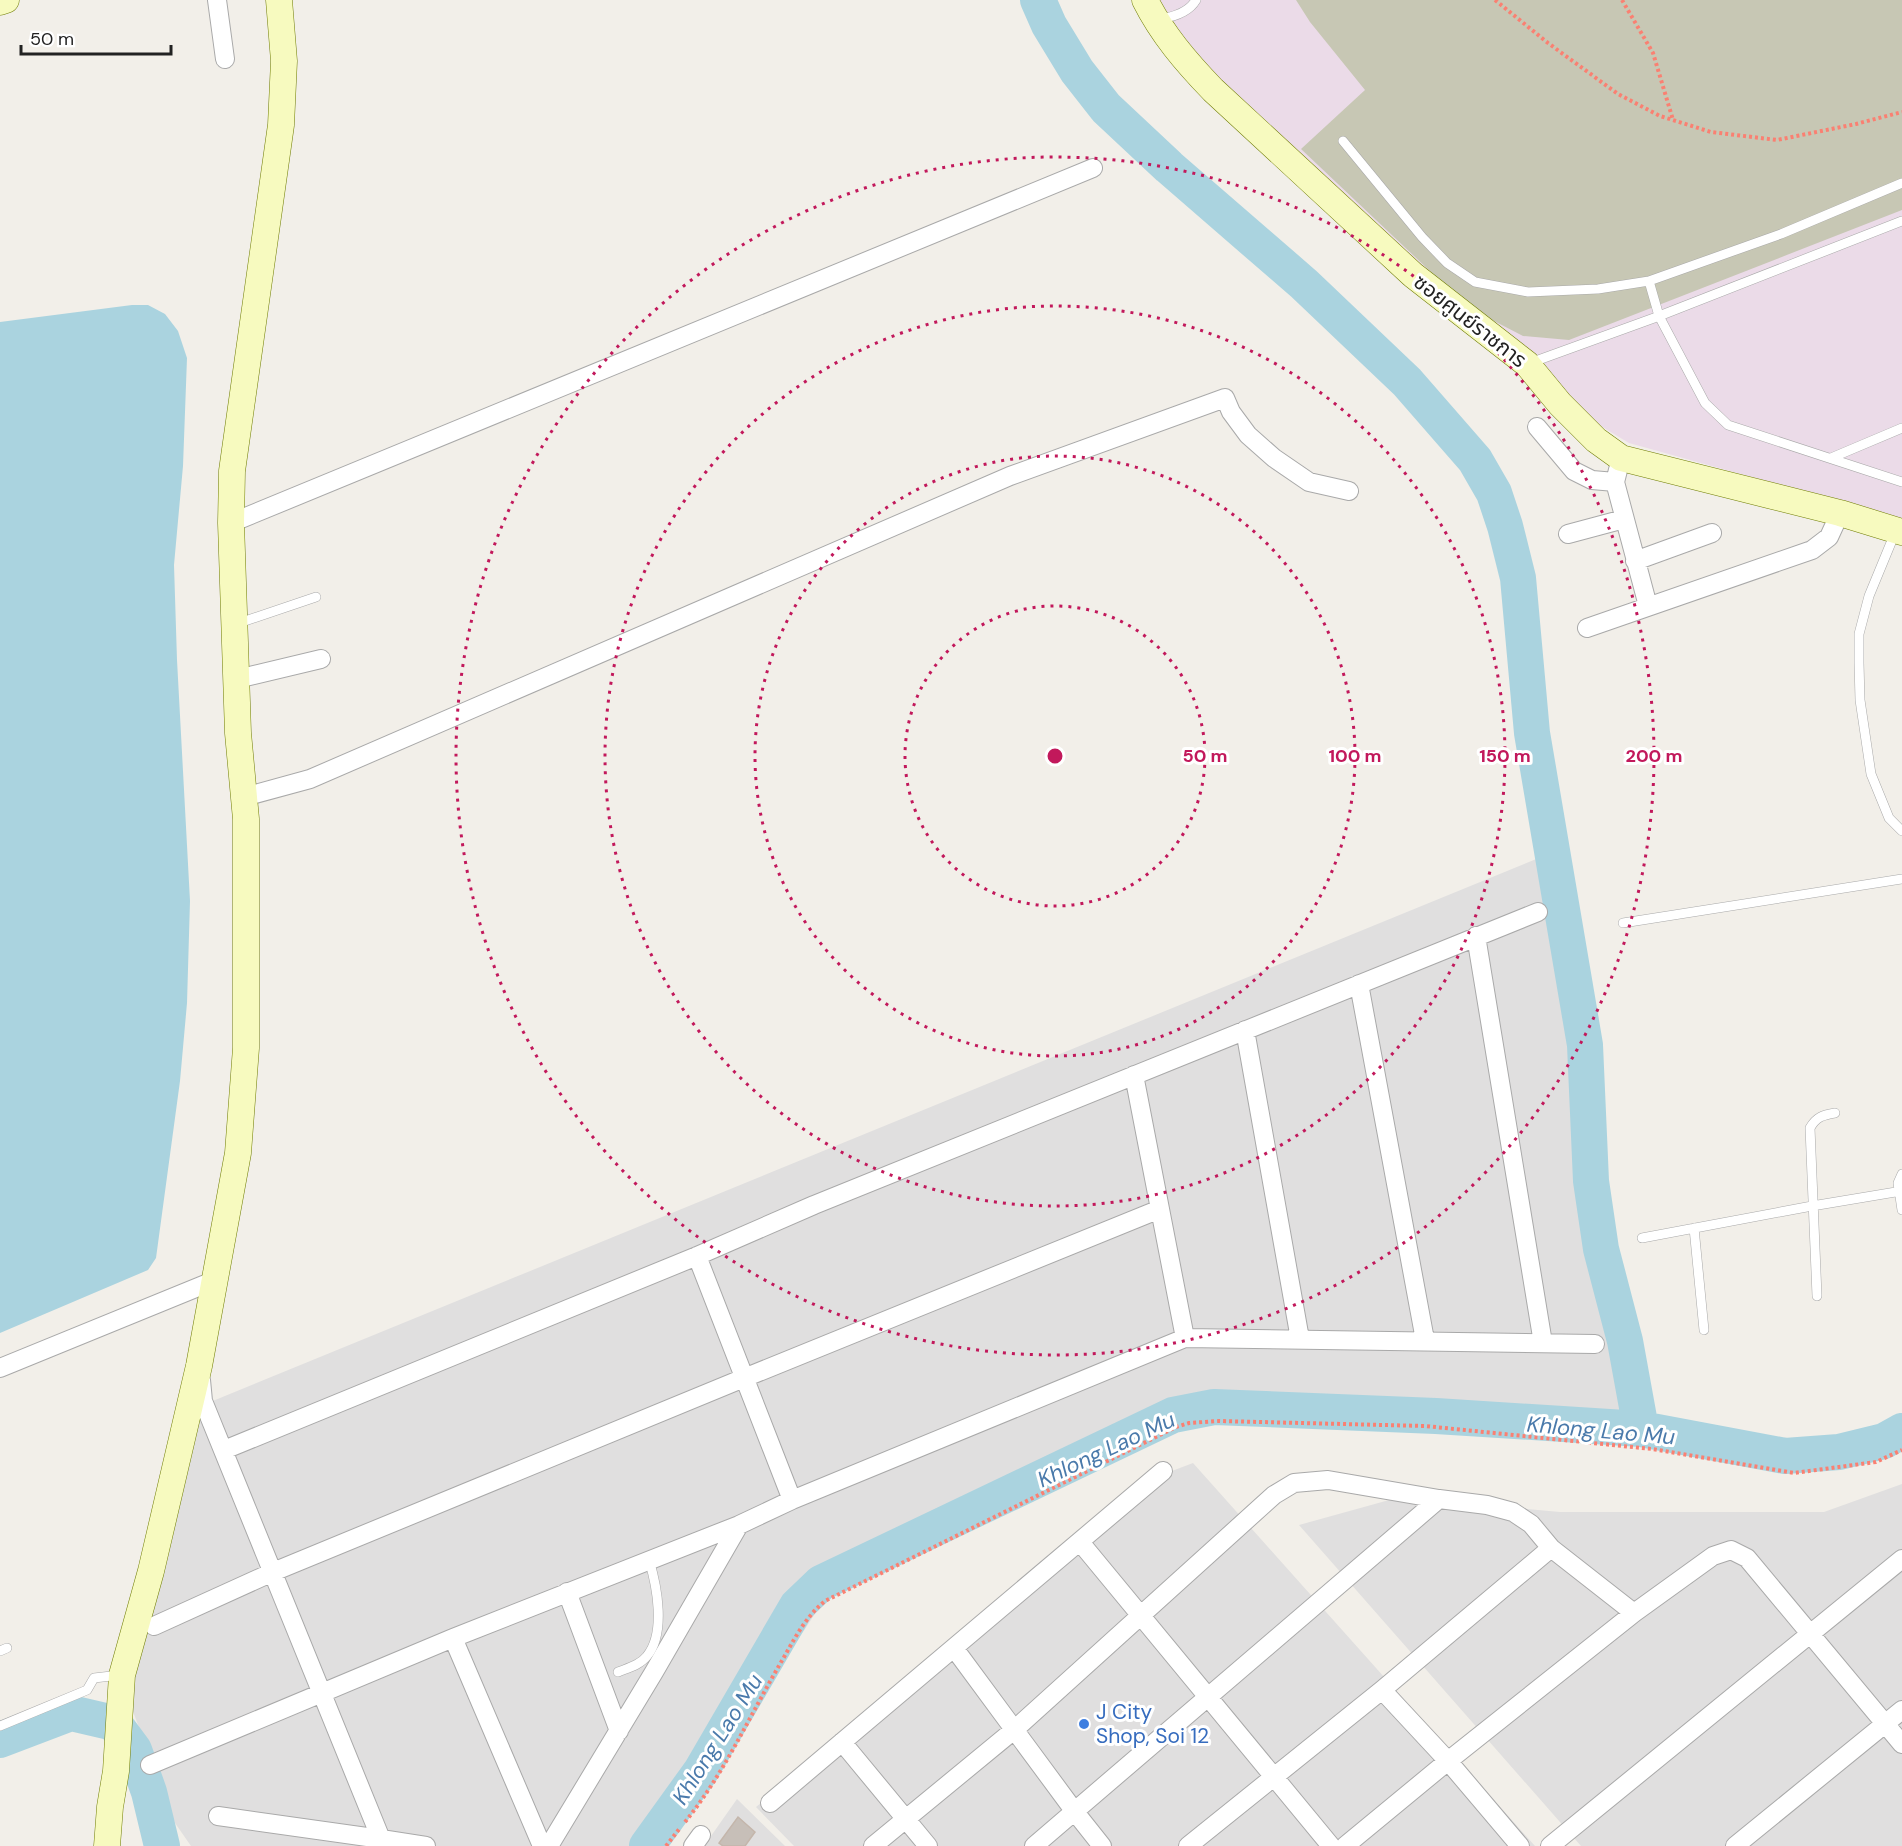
<svg xmlns="http://www.w3.org/2000/svg" width="1902" height="1846" font-family="'DM Sans','Noto Sans Thai',sans-serif">
  <style>
    .residential { fill: #e0dfdf }
    .industrial { fill: #ebdbe8 }
    .construction { fill: #c7c7b4 }
    .water { fill: #aad3df }
    .lines { fill: none; stroke-linecap: round; stroke-linejoin: round }
    .river { stroke: #aad3df; stroke-width: 36 }
    .building { fill: #c7bfb8; stroke: #c4b6ab; stroke-width: 1.5 }
    .lane-casing { stroke: #a9a9a9; stroke-width: 10 }
    .street-casing { stroke: #a9a9a9; stroke-width: 20 }
    .secondary-casing { stroke: #707d05; stroke-width: 27 }
    .path { stroke: #fa8072; stroke-width: 4; stroke-dasharray: 3 3; stroke-linecap: butt }
    .lane { stroke: #fff; stroke-width: 9 }
    .street { stroke: #fff; stroke-width: 18 }
    .secondary { stroke: #f7fabf; stroke-width: 26 }
    .ring { fill: none; stroke: #c2185b; stroke-width: 3; stroke-dasharray: 3 6 }
    .shop-dot { fill: #3f7fe0; stroke: #fff; stroke-width: 2 }
    .labels { text-anchor: middle; stroke-width: 6; stroke-linejoin: round; paint-order: stroke }
    .street-label { font-size: 21px; fill: #222; stroke: #fff }
    .shop-label { font-size: 21px; fill: #366cbe; stroke: #fff; text-anchor: start }
    .water-label { font-size: 22px; font-style: italic; fill: #4a7aab; stroke: #fff }
    .centre { fill: #c2185b; stroke: #fff; stroke-width: 3 }
    .ring-label { font-size: 18px; text-anchor: middle; font-weight: bold; fill: #c2185b; stroke: #fff; stroke-width: 6; stroke-linejoin: round; paint-order: stroke }
  </style>
  <rect width="100%" height="100%" fill="#f2efe9"/>
  <path class="residential" d="M1568,846L1581,981L1611,1210L1649,1415L1322,1403L1242,1397L1068,1466L830,1591L662,1846H191L175,1823L129,1701L194,1430L203,1405Z
    M1193,1463L1535,1846H794L756,1807L1164,1474Z
    M1902,1484V1846H1581L1299,1525L1400,1497L1560,1512H1824Z
    M737,1799L785,1846H704Z"/>
  <path class="industrial" d="M1155,0H1902V519L1629,443L1579,413L1175,43Z"/>
  <path class="construction" d="M1296,0H1902V210L1569,340L1523,336L1469,308L1301,149L1365,90L1310,22Z"/>
  <path class="water" d="M132,305H148L165,314L178,331L187,358L183,466L174,565L177,660L190,901L187,1003L180,1081L156,1258L148,1270L0,1333V322Z"/>
  <g class="lines">
    <path class="river" d="M1038,0L1049,25L1077,71L1106,108L1169,167L1304,284L1407,382L1475,460L1494,493L1505,526L1518,578L1532,733L1585,1045L1591,1181L1601,1249L1625,1341L1641,1429
      M0,1740L71,1713L114,1723L134,1750L149,1792L162,1846
      M647,1846L701,1771L797,1606L821,1583L1173,1415L1214,1407L1436,1416L1641,1429L1785,1456L1839,1452L1884,1441L1902,1431"/>
  </g>
  <path class="building" d="M738,1817L755,1832L745,1846H723L719,1843Z"/>
  <g class="lines">
    <g class="lane-casing">
      <path id="lane" d="M1160,19C1173,17 1189,12 1196,0
        M1343,141L1422,237L1447,263L1475,282L1528,292L1598,289L1649,281L1781,234L1902,183
        M1649,281L1659,316L1705,403L1728,425L1902,482
        M1530,363L1654,318L1902,221
        M1831,458L1902,428
        M1895,533L1869,596L1859,634V663L1860,700L1871,774L1889,818L1902,831
        M236,624L316,597
        M1623,923L1902,879
        M1902,1174L1898,1183L1902,1210
        M1694,1228L1704,1330
        M1642,1238L1812,1206L1902,1191
        M1817,1296L1810,1128C1816,1117 1823,1115 1835,1113
        M0,1651L7,1648
        M618,1672C628,1668 640,1665 647,1656C666,1633 657,1586 649,1560
        M0,1726L87,1690L94,1678L120,1675"/>
    </g>
    <g class="street-casing">
      <path id="street" d="M217,0L225,59
        M1537,427L1574,471L1592,480L1615,482
        M1621,458L1615,482L1648,606
        M231,523L1093,168
        M1568,534L1624,519
        M1635,561L1712,533
        M1587,628L1812,550L1829,537L1840,513
        M237,679L321,659
        M244,797L310,779L1010,476L1225,398L1231,412L1248,435L1274,458L1309,482L1349,491
        M1476,936L1543,1343
        M1359,984L1425,1340
        M1245,1030L1300,1339
        M1134,1075L1185,1338
        M697,1256L792,1500
        M0,1368L213,1281
        M201,1380L203,1401L381,1839L426,1846
        M224,1450L697,1256L814,1205L1538,912
        M1080,1542L1331,1846
        M567,1592L619,1731
        M154,1626L273,1572L744,1378L1160,1209
        M453,1638L542,1846
        M954,1648L1075,1812L1102,1846
        M1382,1690L1448,1761L1520,1846
        M842,1742L928,1846
        M150,1765L453,1638L739,1525L792,1500L1185,1338L1595,1344
        M770,1803L1163,1471
        M218,1816L381,1839
        M549,1846L654,1672L739,1525
        M693,1846L701,1835
        M873,1846L1014,1730L1274,1495L1294,1483L1328,1480L1439,1499L1487,1505L1513,1512L1531,1524L1551,1548L1634,1613
        M1034,1846L1439,1499
        M1188,1846L1382,1690L1551,1548
        M1345,1846L1448,1761L1634,1613L1713,1556L1731,1550L1747,1558L1902,1744
        M1550,1846L1902,1559
        M1735,1846L1902,1710"/>
    </g>
    <g class="secondary-casing">
      <path id="secondary" d="M1145,0C1162,34 1186,62 1213,90L1413,275L1527,364L1560,404L1596,440L1621,458L1840,513L1902,532
        M0,2L6,0
        M107,1846L110,1807L116,1771L122,1675L151,1571L199,1366L238,1153L246,1048V819L238,733L231,523L232,471L281,125L284,61L279,0"/>
    </g>
    <path class="path" d="M1495,0L1548,43L1618,94L1660,116L1711,132L1777,140L1856,124L1902,112
      M1622,0L1653,53L1673,120
      M685,1822C724,1774 749,1717 780,1664C793,1642 804,1618 825,1601L1176,1427L1189,1423L1219,1421L1425,1426L1652,1449L1794,1473L1876,1462L1902,1450
      M666,1846L680,1828"/>
    <use href="#lane" class="lane"/>
    <use href="#street" class="street"/>
    <use href="#secondary" class="secondary"/>
  </g>
  <g class="ring">
    <circle cx="1055" cy="756" r="150"/>
    <circle cx="1055" cy="756" r="300"/>
    <circle cx="1055" cy="756" r="450"/>
    <circle cx="1055" cy="756" r="599"/>
  </g>
  <circle class="shop-dot" cx="1084" cy="1724" r="6"/>
  <g class="labels">
    <g class="street-label">
      <text transform="translate(1470 321) rotate(38)" y="7">ซอยศูนย์ราชการ</text>
    </g>
    <g class="shop-label">
      <text x="1096" y="1719">J City<tspan x="1096" dy="24">Shop, Soi 12</tspan></text>
    </g>
    <g class="water-label">
      <text transform="translate(1601 1430) rotate(5)" y="8">Khlong Lao Mu</text>
      <text transform="translate(1106 1449) rotate(-25)" y="8">Khlong Lao Mu</text>
      <text transform="translate(717 1739) rotate(-58)" y="8">Khlong Lao Mu</text>
    </g>
  </g>
  <circle cx="1055" cy="756" r="9" class="centre"/>
  <g class="ring-label">
    <text x="1205" y="762">50 m</text>
    <text x="1355" y="762">100 m</text>
    <text x="1505" y="762">150 m</text>
    <text x="1654" y="762">200 m</text>
  </g>
  <path d="M21 45v9h150v-9" fill="none" stroke="#222222" stroke-width="3"/>
  <text x="30" y="45" font-size="18" fill="#222222" stroke="#ffffff" stroke-width="4.5" paint-order="stroke">50 m</text>
</svg>
